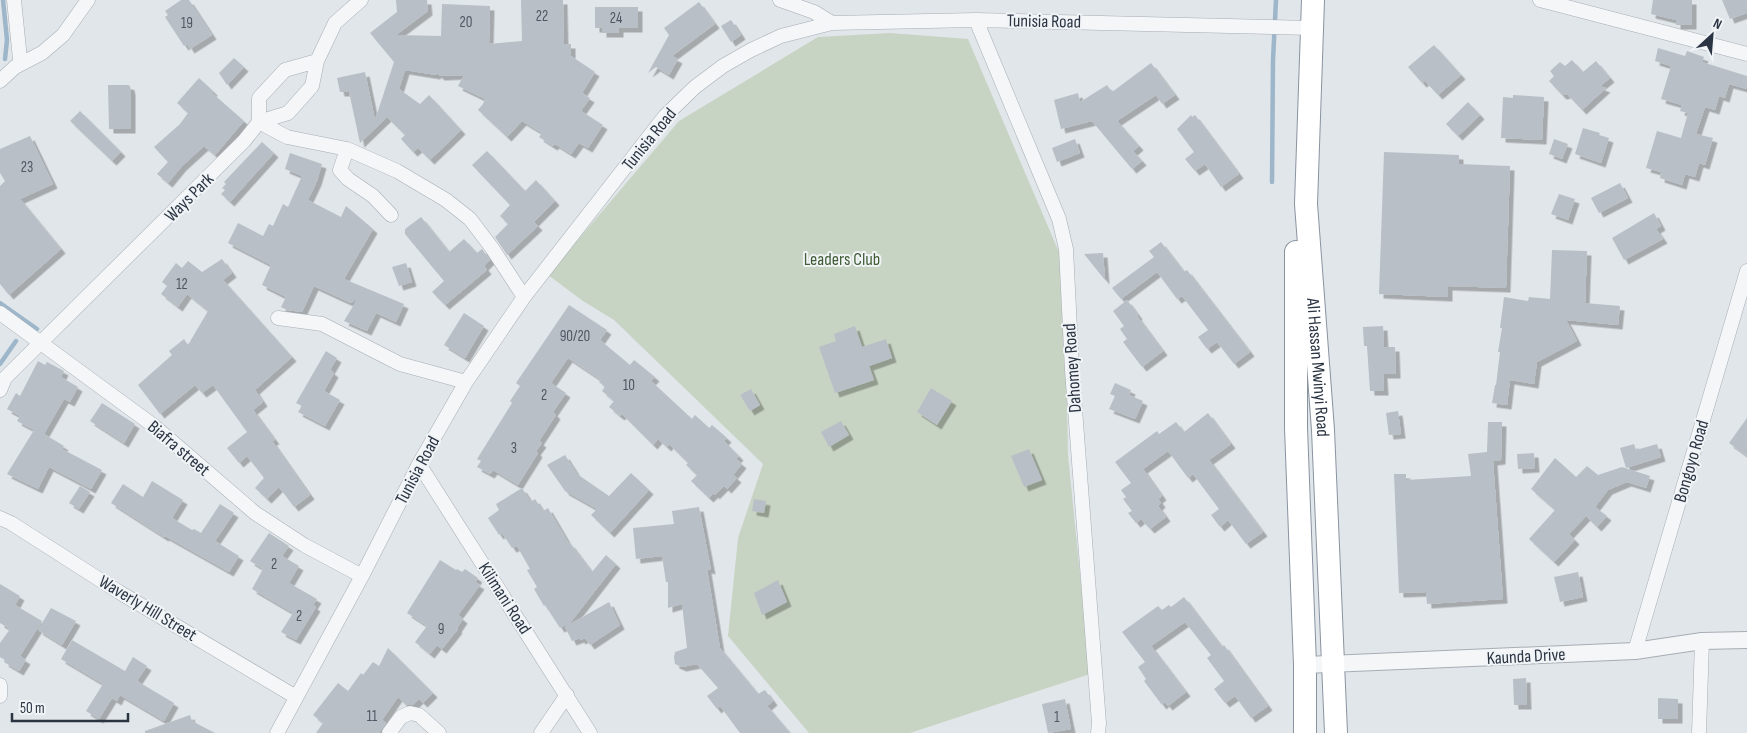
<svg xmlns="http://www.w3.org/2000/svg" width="1747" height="733" font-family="'Sofia Sans Condensed',sans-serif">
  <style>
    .green { fill: #c8d4c3 }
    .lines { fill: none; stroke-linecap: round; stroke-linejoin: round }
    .stream { stroke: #9db6ca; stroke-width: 4.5 }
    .building { fill: #b9bfc7; filter: url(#shadow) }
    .minor-casing { stroke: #a6adb4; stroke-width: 15 }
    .tertiary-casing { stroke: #a6adb4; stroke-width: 18 }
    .trunk-casing { stroke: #8994a1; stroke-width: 24 }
    .minor { stroke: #f4f6f8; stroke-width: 14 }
    .tertiary { stroke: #f4f6f8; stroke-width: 16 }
    .trunk { stroke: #fff; stroke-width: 22 }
    .labels { text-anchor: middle; stroke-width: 4; stroke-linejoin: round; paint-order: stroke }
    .number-label { font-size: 15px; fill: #4e5763 }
    .street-label { font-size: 18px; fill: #2a3442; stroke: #f1f4f7 }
    .park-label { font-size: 18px; fill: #415e37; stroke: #f1f4f7 }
  </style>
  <defs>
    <filter id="shadow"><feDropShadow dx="4.5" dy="4.5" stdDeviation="0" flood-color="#0004"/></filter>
  </defs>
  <rect width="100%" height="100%" fill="#e1e6ea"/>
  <path class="green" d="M890,33L968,39L1064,264L1068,455L1090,674L910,733H809L728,636L738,538L763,464L614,320L583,301L548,275L679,121L818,37Z"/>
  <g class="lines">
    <path class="stream" d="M3,0L7,40L5,59
      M1272,182L1273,60L1276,0
      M0,303L37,329
      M0,364L16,341"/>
  </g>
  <path class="building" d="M181,0H189L212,35L190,49L187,44L184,46L165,17L168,15L165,11Z
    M396,0H427L428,11L396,35L441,36L442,4L490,6L489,44L522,41L521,0H563L564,44H571V56L595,72L582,93L590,98L581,111L603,125L588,148L579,143L571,154L555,144L553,146L539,137L542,133L522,121L507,137L478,110L483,104L485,99L458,86L464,75L440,76L437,73L436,75L405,70L399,89L420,104L429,95L461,130L430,160L418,148L413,152L401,139L405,135L387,117L360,143L349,92H340L337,78L365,72L375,120L394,62L370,33L397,12Z
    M1653,0H1692V25H1676V20L1651,14Z
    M1722,0H1747V13L1730,19Z
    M699,2L715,24L672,56L678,59L669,75L656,67L648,73L669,35L664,28Z
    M595,7H638V28H619V33H602V28H595Z
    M731,20L741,35L731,42L721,26Z
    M1434,45L1461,75L1438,95L1425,81L1422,83L1408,67Z
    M1658,48L1685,56L1687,51L1704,57L1702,62L1747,76V89L1729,84L1725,98L1719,96L1715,110L1705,107L1696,134L1713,138L1705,165L1699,163L1695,177L1685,174L1682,185L1660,178L1661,172L1646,168L1657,131L1681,138L1688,113L1680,111L1682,105L1661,99L1671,66L1655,61Z
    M234,58L244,67L227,85L219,73Z
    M1572,60L1583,72L1596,61L1610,78L1600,86L1606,88L1582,110L1567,94L1562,95L1549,81L1554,76L1550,71L1560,62L1565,66Z
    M1151,63L1175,95L1162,104L1156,95L1117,121L1139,146L1133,151L1142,161L1132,169L1092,121L1061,129L1054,100L1078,93L1080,102L1107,85L1112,92Z
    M199,78L213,91L212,93L244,121L215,155L204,146L182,166L168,183L157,174L168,162L154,147L180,124L188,113L177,103Z
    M108,85H128L130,86L131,91V129H109Z
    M1513,95L1544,97L1542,140L1501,138L1503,97L1513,98Z
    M1468,102L1480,115L1458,136L1446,124Z
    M80,111L121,152L112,161L70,121Z
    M1191,115L1192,117L1195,115L1239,174L1221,187L1205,164L1195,171L1185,159L1194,152L1177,129Z
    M1583,128L1600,133L1599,135L1609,138L1601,163L1575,154Z
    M30,136L53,184L20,199L61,249L9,295L0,284V186L5,181L0,173V149Z
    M1075,139L1080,153L1057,162L1052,148Z
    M1554,139L1568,144L1562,159L1549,154Z
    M262,142L274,153L230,202L221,194L225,190L222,188L226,184L224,182Z
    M487,151L525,191L536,180L555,201L534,222L538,226L507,255L495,237L508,224L500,216L510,205L472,165Z
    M1384,152L1459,155V164L1510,166L1506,288L1448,286V297L1379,294Z
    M290,153L322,164L317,181L308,200L341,217L346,206L373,229L344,279L404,304L396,322L376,313L367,331L344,321L358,298L351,303L314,286L302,312L287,310L281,307L286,297L262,285L271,265L228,243L238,223L263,236L269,224L273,226L283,204L288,207L302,176L285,169Z
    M1620,183L1628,198L1599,213L1591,198Z
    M1559,194L1575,199L1568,220L1551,214Z
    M1654,213L1661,226L1656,229L1663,239L1624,260L1612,238Z
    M421,217L449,252L464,239L477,253L482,249L490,260L484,266L487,270L445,305L432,292L444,281L405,234V229Z
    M1161,242L1184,272L1187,270L1250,352L1234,364L1217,342L1207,349L1198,337L1208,330L1182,296L1177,299L1157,272L1121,299L1112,288L1154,257L1149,251Z
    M1552,250L1587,251L1585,303L1620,306L1618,325L1566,320L1577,341L1537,362L1534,384L1510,380L1507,405L1492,403L1495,385H1496L1500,352H1498L1502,328H1500L1504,297L1528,301L1529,297L1550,299Z
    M1103,253L1105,280L1084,254Z
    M222,259L232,273L223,280L292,357L255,390L263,402L253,410L275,440L272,441L310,495L294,507L279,487L267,499L255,488L264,478L247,456L239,463L227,448L247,432L213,385L202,393L195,385L160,414L138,385L172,355L169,351L184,339L188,345L208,311L187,294L178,307L161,294L167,286L162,282L176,263L182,268L188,261L202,272Z
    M406,263L412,282L399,286L392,267Z
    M1127,300L1138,315L1137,316L1163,351L1142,367L1123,342L1127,339L1120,329L1124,326L1113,311Z
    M569,305L607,330L600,340L630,365L634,360L655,377L651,381L692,419L695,415L709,428L712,425L727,438L724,441L739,456L736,459L742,464L733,475L737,478L727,489L724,486L715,495L714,493L709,498L691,481L697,475L686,465L688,463L669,444L667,447L658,439L653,445L622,414L620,416L609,407L614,401L602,391L605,387L599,382L601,380L568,358L551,383L566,393L553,412L556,415L539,441L542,443L536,451L538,453L518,485L493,470L490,474L477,467L481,461L477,459L512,403L510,401L520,386L516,383Z
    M464,313L484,326L465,358L444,345Z
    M855,326L862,347L886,339L892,358L869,366L874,380L835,393L819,347L836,341L834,334Z
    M1383,326L1384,347H1395L1396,374H1383L1384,391H1370L1367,346H1364L1363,327Z
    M326,351L337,358L330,370L334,373L324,391L340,400L325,426L298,412L302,406L296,403Z
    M38,361L45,365L47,362L64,371L61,377L78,387L70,402L64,399L44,434L64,446L62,449L102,470L91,489L49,467L38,489L7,474L34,430L17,421L20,416L7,409L16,393L20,396Z
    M1115,383L1131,390L1129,395L1143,401L1135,419L1109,409L1115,396L1110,394Z
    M931,388L952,401L937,425L917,412Z
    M751,389L760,405L750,411L740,395Z
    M102,403L135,424L124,443L90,421Z
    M1398,411L1401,434L1389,435L1386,413Z
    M1208,413L1231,444L1209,460L1263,532L1246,544L1228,520L1220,527L1211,515L1219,509L1193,474L1188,478L1168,451L1143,469L1162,496L1158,499L1161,503L1158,506L1166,517L1150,529L1141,519L1136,523L1128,513L1132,511L1123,499L1126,497L1121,490L1131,483L1115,462L1157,431L1159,434L1176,422L1184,432Z
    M1747,418V456L1729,443Z
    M841,421L849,435L829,447L821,432Z
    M1488,422H1502L1501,460L1493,461L1503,599L1427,604L1426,592L1399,593L1394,474H1406V480L1471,476L1468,454L1487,452Z
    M1634,444L1636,450L1657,444L1661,457L1626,468L1620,448Z
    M1029,449L1042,480L1024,487L1011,456Z
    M1534,453L1535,468L1518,469L1517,454Z
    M565,455L577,474L609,496L631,473L649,490L610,533L591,515L597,509L565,491L547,465Z
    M1555,458L1576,477L1587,466L1598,475L1622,467L1650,476L1646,488L1627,482L1608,490L1595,507L1607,516L1597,527L1586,516L1569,534L1575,540L1554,562L1529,539L1555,510L1531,489Z
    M152,481L183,500L172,518L192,530L194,529L201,533L220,504L234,513L215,541L239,556L229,572L165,536L164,537L111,503L123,484L143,497Z
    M80,486L90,492L79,509L69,503Z
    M522,488L531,502L535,499L543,511L548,508L569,544L570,543L592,572L606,555L616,564L570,623L560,628L545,605L544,606L534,589L537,587L527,570L530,569L517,546L512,548L502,533L499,535L488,518L499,510L496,504Z
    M754,499L766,501L764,513L752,511Z
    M699,507L711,570L707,569L720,648L758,694L765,690L773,701L767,706L790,733H740L720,706L717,709L707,696L718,688L697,664L682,667L675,664L674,657L675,652L687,648L682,604L668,608V582H666L662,556L636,559L633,528L674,524L672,511Z
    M269,533L289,546L282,556L299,566L289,583L317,599L313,605L316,607L296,640L281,632L293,613L252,589L263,569L250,561Z
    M440,560L456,570L457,569L462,572L465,569L478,578L475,582L480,585L458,615L463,619L457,628L458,629L442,649L437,645L430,654L415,642L427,626L407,613Z
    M1578,572L1583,597L1560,602L1554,577Z
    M778,580L787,602L762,615L754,593Z
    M0,584L20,596L15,605L42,621L20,656L26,660L19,671L4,662L5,660L0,657V643L10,629L0,623Z
    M1184,597L1222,647L1224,645L1268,706L1251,718L1235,696L1225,703L1214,689L1224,681L1207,658L1211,655L1185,622L1151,646L1186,692L1168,706L1165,702L1162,705L1144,681L1146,679L1138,667L1145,662L1122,632L1158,606L1162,610L1169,605L1171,607Z
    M609,602L620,625L590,645L585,638L581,640L580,638L572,641L565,627Z
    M51,608L76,621L62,645L38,630Z
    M72,640L125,671L133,657L147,666L137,681L174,703L164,721L120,695L117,701L112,698L99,719L86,711L103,684L61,659Z
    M388,648L433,693L423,703L419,699L413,705H406L398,697L382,720L386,723L379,733H316L323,723L313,715L338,683L348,691L361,673L363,675L373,662L379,666Z
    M1526,678L1527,705H1514L1513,679Z
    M1658,698L1678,699V719H1658Z
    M1065,699L1071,729L1048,733L1042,704Z
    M190,715L192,721L215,733H145V731Z"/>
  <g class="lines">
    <g class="minor-casing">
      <path id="minor" d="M14,0L20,59L25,62
        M780,0L814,12L832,23
        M1540,0L1747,54
        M976,20L1059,219L1066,249L1072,370L1099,723L1098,733
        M317,61L285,70L259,98V122L287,137L347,149L397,171L446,200L470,219L492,248L524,297
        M0,81L15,67L42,53L63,35L88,0
        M347,149L340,170L348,179L373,196L391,215
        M0,313L154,426L255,513L304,545L362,576
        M278,318L322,324L400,364L466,382
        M0,390L5,378L244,141L259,122L288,113L312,86L317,61L335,23L361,0
        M419,464L590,733
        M0,518L11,523L119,592L296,697
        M1635,651L1747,271
        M0,685V696
        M277,733L362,576L419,464L466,382L524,297L665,116L695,87L723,66L751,50L781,36L832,23L976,20L1312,28
        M389,733L401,717L410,713L419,715L439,733
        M541,733L567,695
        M1699,733L1702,641"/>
    </g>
    <g class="tertiary-casing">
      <path id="tertiary" d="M1305,665L1635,651L1702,641L1747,640"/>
    </g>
    <g class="trunk-casing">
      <g id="trunk">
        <path id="s1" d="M1313,0L1306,204L1323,430L1336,733"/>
        <path d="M1296,252V428L1305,665V733"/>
      </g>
    </g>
    <use href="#minor" class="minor"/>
    <use href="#tertiary" class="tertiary"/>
    <use href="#trunk" class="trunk"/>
  </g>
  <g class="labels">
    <g class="number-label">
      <text x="542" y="21">22</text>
      <text x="616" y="23">24</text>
      <text x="466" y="27">20</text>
      <text x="187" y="28">19</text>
      <text x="27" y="172">23</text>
      <text x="182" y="289">12</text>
      <text x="575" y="341">90/20</text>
      <text x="629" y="390">10</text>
      <text x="544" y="400">2</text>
      <text x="514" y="453">3</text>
      <text x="274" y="569">2</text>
      <text x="299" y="621">2</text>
      <text x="441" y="634">9</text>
      <text x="372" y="721">11</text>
      <text x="1057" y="722">1</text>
    </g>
    <g class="street-label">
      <text transform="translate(1044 21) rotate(1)" y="6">Tunisia Road</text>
      <text transform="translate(649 139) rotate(-51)" y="6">Tunisia Road</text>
      <text transform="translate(189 197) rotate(-45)" y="6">Ways Park</text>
      <text dy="6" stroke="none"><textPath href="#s1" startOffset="368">Ali Hassan Mwinyi Road</textPath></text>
      <text transform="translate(1072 368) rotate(-94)" y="6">Dahomey Road</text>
      <text transform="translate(179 448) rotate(40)" y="6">Biafra street</text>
      <text transform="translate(1691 461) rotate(-74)" y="6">Bongoyo Road</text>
      <text transform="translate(417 470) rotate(-62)" y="6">Tunisia Road</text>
      <text transform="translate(505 598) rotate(57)" y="6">Kilimani Road</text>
      <text transform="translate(148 608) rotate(31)" y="6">Waverly Hill Street</text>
      <text transform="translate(1526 656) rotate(-3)" y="6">Kaunda Drive</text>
    </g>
    <g class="park-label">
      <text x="842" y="265">Leaders Club</text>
    </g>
  </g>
  <g transform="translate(1712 35) rotate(26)" stroke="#f1f4f7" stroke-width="4" paint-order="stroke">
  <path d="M0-4L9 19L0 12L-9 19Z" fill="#2a3442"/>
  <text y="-8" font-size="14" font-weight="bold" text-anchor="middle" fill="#2a3442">N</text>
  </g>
  <path d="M12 713v8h116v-8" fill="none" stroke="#2a3442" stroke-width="2.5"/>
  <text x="20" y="713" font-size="15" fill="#2a3442" stroke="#f1f4f7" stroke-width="4" paint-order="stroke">50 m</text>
</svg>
